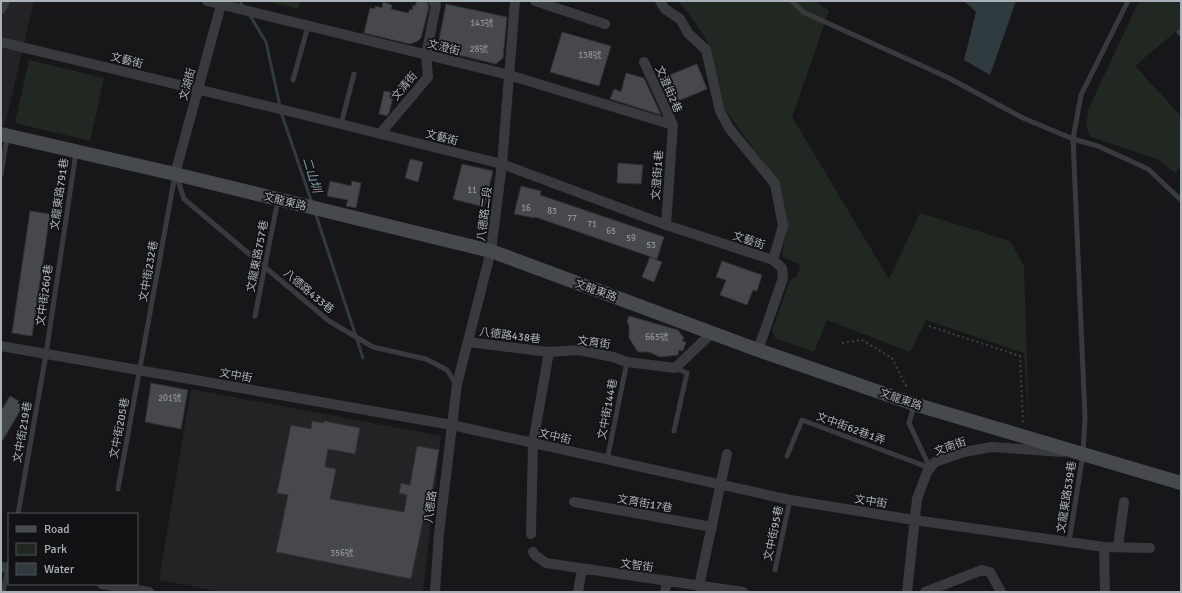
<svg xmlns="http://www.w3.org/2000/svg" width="1182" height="593" font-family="Signika,'Noto Sans TC',sans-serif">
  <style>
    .built { fill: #232325 }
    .green { fill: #212821 }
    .water { fill: #2f3b3e }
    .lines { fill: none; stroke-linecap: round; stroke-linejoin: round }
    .stream { stroke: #2f3b3e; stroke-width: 3 }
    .building { fill: #46484b; stroke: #313234 }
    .path { stroke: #3e4144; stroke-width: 2; stroke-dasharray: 2 3; stroke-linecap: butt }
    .lane { stroke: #383a3d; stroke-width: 5 }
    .street { stroke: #383a3d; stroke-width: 10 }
    .secondary { stroke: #46494d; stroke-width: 14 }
    .labels { text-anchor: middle; stroke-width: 3.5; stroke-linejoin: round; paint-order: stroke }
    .number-label { font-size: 9px; fill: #90979d }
    .street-label { font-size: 11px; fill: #a9b1b8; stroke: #121214 }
    .water-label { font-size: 12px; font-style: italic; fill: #82a6b2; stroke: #121214 }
  </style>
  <rect width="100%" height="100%" fill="#171719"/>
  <path class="built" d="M1,1H34L5,125H1Z
    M191,389L441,436L423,592H222L159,580Z"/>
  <path class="green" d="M266,1H301L298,9Z
    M677,1H815L829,11L792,117L889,279L920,213L1010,241L1024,266L1029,426L1024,353L926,320L910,352L827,320L814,352L775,338L772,331L790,280L797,276L801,265L782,257L787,226L780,185L726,111L707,41L689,13Z
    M1139,1H1181V27L1135,66L1181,116V167L1175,173L1157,159L1091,137L1086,126L1088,110Z
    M29,60L104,78L90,141L15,123Z"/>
  <path class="water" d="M964,1H1016L990,75L964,60L976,12Z"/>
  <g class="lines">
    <path class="stream" d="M240,1L244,8
      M249,14L266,42L280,106
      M281,112L312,203
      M315,212L363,358"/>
  </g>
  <path class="building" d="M417,1L427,2L429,7L421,38L418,41L410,44L364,33L370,8L375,9V6L382,8L383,2L392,5L391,9L408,13L410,9L412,10L413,5L415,6Z
    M446,4L507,17L503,58L496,64L437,50Z
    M562,32L611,46L599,86L550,72Z
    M697,64L707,89L678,101L667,76Z
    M626,73L644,78L661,115L610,99L614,89L621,92Z
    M384,91L394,93L389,113L387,116L379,114Z
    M410,159L423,162L418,182L405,178Z
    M618,163L643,165L641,184L617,183Z
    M462,164L493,171L484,207L453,199Z
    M330,181L351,186L352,181L361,183L356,208L346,206L348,200L327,196Z
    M521,186L541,191L540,195L664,237L657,259L535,217V218L514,214Z
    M30,211L50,214L32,336L12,333Z
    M650,257L662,262L654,282L642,277Z
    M722,261L762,275L757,291L753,290L747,305L720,295L726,280L716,277Z
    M629,316L678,330L684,338L682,341L686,342L683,351L679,350L678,355L660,357L649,352H638L629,338V326L627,321Z
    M151,383L188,390L181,429L145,422Z
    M10,396L19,401L17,403L23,406L1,443V411Z
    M312,421L324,423V421L360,428L355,454L328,449L325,467L336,469L330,499L404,512L407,495L399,493L401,483L410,485L417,446L439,450L429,510L425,511L411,579L276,552L288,495L277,493L291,425L311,429Z"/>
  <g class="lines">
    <path class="path" d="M929,326L1020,356L1023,423
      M842,343L862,340L892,358L907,388"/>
    <path class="lane" d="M792,1L803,12L947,77L1023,118L1073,139L1098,146L1148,169L1181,200
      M1179,32L1181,34
      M293,80L308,26
      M341,124L354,74
      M1,174L7,137
      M177,177L184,199L329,321L373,347L426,359L447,370L456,384
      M255,316L278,200
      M914,406L909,423L930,468
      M674,431L687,373L675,368
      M787,456L802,420L930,468
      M607,460L627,362
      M118,489L175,175
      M18,514L46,354L76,152
      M1069,542L1083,454L1085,417L1073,139L1081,95L1128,1
      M775,570L790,500
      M3,592L9,563"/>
    <path class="street" d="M207,1L509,75L673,125
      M535,1L605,24
      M660,1L665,9L680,19L688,33L706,50L720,111L729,128L775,184L783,226L773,260
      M1,9L5,1
      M1,42L284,110L502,164L666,225L773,260L782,268L783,278L758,350
      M644,62L673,125L666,225
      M380,134L428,77L426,55L436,5L433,1
      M175,174L222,1
      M468,342L549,352
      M1,346L452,425L790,500L914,520L1104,547L1105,592
      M574,502L712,527
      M531,534L533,443L549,352L579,350L613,357L627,362L675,368L712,333
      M1118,546L1124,502
      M1104,547L1150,548
      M533,552L535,555L546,563L743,592
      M1,567L9,568
      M102,584L149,592
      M699,586L727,454
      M435,592L439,534L457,384L491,251L502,164L515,1
      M578,592L582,569
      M665,592L667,581
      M907,592L917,499L927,472L935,462L964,452L992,447L1063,452
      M925,592L982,570L990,572L1001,592"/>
    <path class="secondary" d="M1,134L175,174L491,251L758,350L914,404L1181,483"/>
  </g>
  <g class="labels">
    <g class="number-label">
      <text x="482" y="26">143號</text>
      <text x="479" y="52">28號</text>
      <text x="590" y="58">138號</text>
      <text x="472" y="193">11</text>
      <text x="526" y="211">16</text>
      <text x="552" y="214">83</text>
      <text x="572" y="221">77</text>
      <text x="592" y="227">71</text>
      <text x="611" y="234">65</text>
      <text x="631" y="241">59</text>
      <text x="651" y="248">53</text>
      <text x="657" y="340">665號</text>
      <text x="170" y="401">201號</text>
      <text x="342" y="556">356號</text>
    </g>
    <g class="street-label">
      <text transform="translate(444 47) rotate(14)" y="4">文澄街</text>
      <text transform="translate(127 60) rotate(14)" y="4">文藝街</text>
      <text transform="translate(187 84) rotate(-75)" y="4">文湖街</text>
      <text transform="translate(404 86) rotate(-50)" y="4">文清街</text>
      <text transform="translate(669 89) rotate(66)" y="4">文澄街2巷</text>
      <text transform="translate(442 137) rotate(14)" y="4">文藝街</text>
      <text transform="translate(657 175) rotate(-86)" y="4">文澄街1巷</text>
      <text transform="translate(59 194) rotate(-82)" y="4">文龍東路791巷</text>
      <text transform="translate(285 201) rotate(14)" y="4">文龍東路</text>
      <text transform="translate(484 214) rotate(-83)" y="4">八德路二段</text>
      <text transform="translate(749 240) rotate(18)" y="4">文藝街</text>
      <text transform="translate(257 256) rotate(-79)" y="4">文龍東路757巷</text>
      <text transform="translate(148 271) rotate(-80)" y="4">文中街232巷</text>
      <text transform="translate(596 290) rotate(20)" y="4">文龍東路</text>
      <text transform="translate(309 291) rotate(40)" y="4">八德路433巷</text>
      <text transform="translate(44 295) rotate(-82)" y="4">文中街260巷</text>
      <text transform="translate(510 335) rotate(7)" y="4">八德路438巷</text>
      <text transform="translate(594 342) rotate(8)" y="4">文育街</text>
      <text transform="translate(236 375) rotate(10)" y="4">文中街</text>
      <text transform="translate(901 399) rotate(19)" y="4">文龍東路</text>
      <text transform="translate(607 409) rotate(-79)" y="4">文中街144巷</text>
      <text transform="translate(119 428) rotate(-79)" y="4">文中街205巷</text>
      <text transform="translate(851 428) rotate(20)" y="4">文中街62巷1弄</text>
      <text transform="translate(22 432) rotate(-80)" y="4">文中街219巷</text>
      <text transform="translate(555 436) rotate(13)" y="4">文中街</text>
      <text transform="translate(950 446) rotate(-19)" y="4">文南街</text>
      <text transform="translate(1066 497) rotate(-81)" y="4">文龍東路539巷</text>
      <text transform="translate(871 501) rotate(9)" y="4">文中街</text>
      <text transform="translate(645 503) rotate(10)" y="4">文育街17巷</text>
      <text transform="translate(430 507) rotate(-83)" y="4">八德路</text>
      <text transform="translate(773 533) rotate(-78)" y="4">文中街95巷</text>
      <text transform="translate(637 565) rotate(8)" y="4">文智街</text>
    </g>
    <g class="water-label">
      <text transform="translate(312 175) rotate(72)" y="4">二山圳</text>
    </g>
  </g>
  <rect width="1182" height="593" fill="none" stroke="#a9b1b8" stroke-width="4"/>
  <rect x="8" y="513" width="130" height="72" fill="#121214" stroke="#4e5256"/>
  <rect x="16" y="526" width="20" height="6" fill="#46494d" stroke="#4e5256"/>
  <text x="44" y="533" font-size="12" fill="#a9b1b8">Road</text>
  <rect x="16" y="543" width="20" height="12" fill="#212821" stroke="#4e5256"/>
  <text x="44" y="553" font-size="12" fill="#a9b1b8">Park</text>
  <rect x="16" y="563" width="20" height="12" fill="#2f3b3e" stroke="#4e5256"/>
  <text x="44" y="573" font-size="12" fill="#a9b1b8">Water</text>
</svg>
